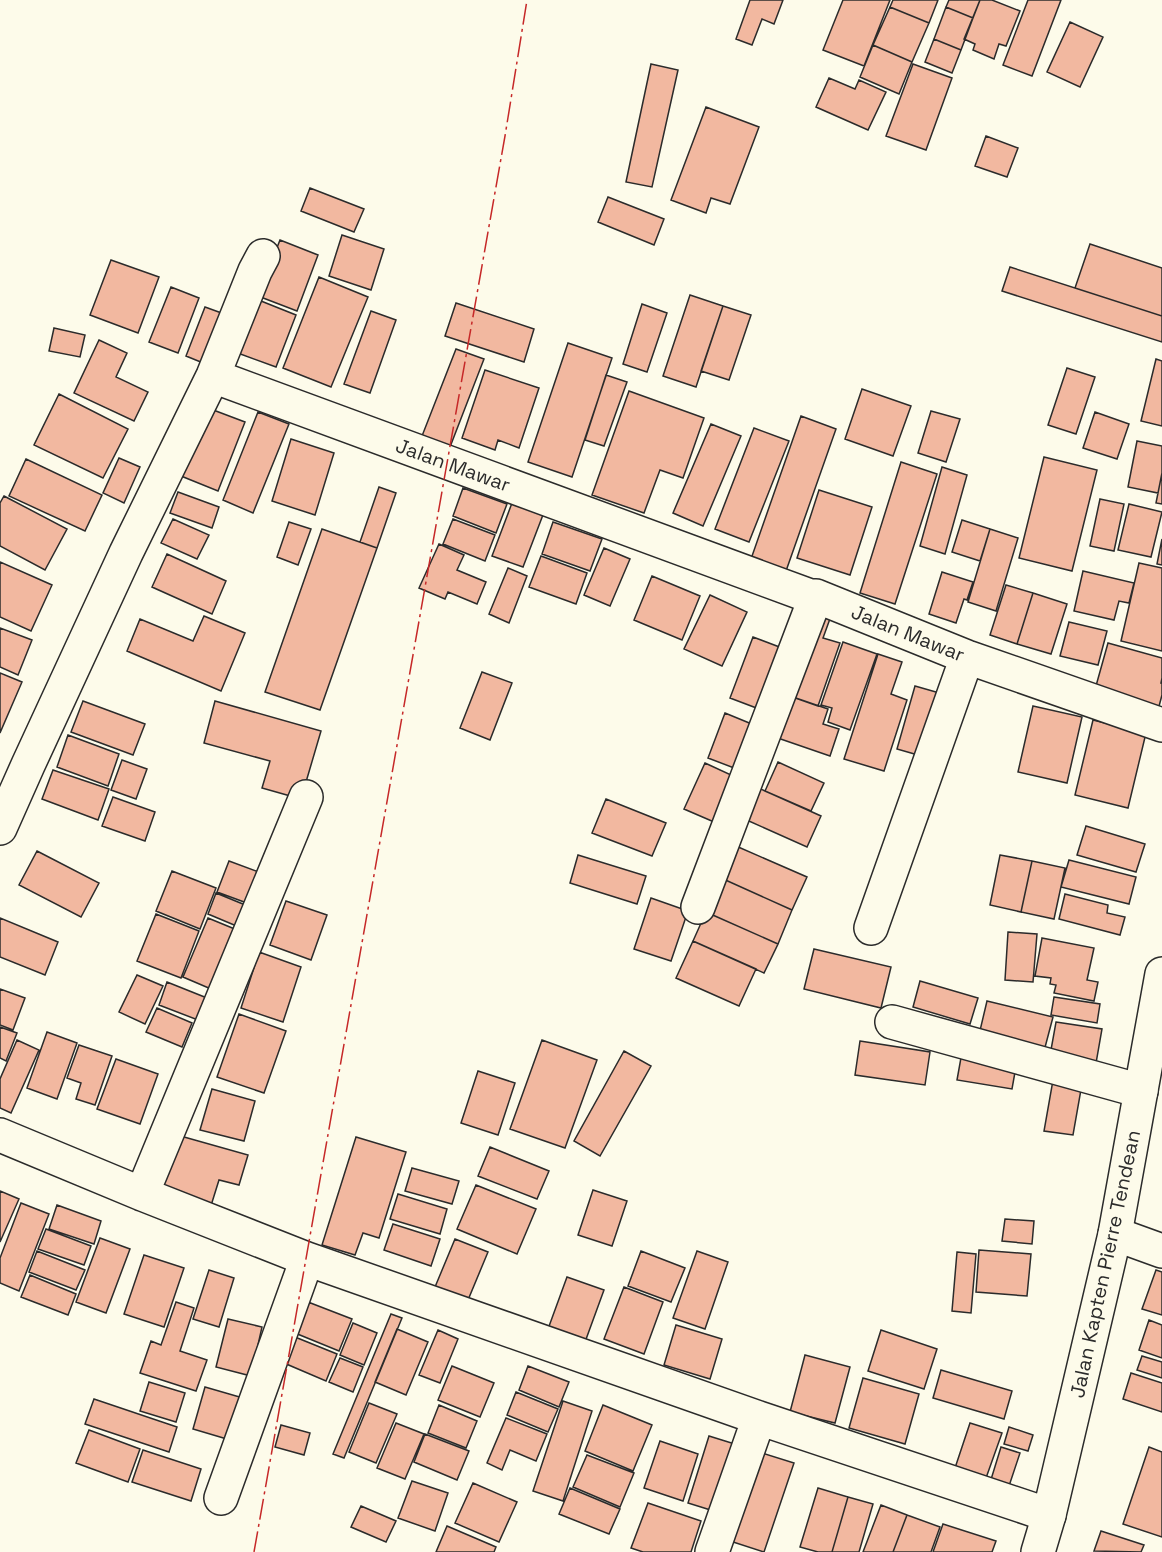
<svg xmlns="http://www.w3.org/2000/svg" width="1162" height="1552" font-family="'Space Grotesk',sans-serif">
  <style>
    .building { fill: #f2b8a0; stroke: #2b2b2b; stroke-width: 1.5 }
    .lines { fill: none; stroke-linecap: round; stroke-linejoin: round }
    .minor-casing { stroke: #2b2b2b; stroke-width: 36 }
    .major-casing { stroke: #2b2b2b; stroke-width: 36 }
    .minor { stroke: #fdfbea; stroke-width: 33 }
    .major { stroke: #fdfbea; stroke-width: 33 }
    .power { stroke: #c62828; stroke-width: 1.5; stroke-dasharray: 21 4.5 3 4.5; stroke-linecap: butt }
    .labels { text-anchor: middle; stroke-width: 4.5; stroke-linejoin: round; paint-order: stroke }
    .street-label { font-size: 20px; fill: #2b2b2b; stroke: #fdfbea }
  </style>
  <rect width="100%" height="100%" fill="#fdfbea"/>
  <path class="building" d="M750,0H783L774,24L762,19L752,45L736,39Z
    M843,0H890L864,66L823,50Z
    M893,0H938L929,23L890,7Z
    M949,0H980L973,18L946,7Z
    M980,0H992L1020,11L1006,46L999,44L994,59L973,50L975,44L964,39Z
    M1028,0H1061L1032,76L1003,65Z
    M890,7L929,23L912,62L873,45Z
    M946,7L973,18L961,50L934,39Z
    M1070,22L1103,37L1080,87L1047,72Z
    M934,39L961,50L952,73L925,62Z
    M873,45L912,62L899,94L860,77Z
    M651,64L678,70L652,187L626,182Z
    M913,64L952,78L926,150L886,136Z
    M829,78L855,89L859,80L886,92L868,130L816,107Z
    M706,107L759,127L730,204L711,198L706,213L671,200Z
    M986,136L1018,148L1007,177L975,166Z
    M310,188L364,209L354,232L301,211Z
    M608,197L664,219L654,245L598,222Z
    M342,235L384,249L371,290L329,276Z
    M280,240L318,255L297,311L258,296Z
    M1090,244L1162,268V316L1075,288Z
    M111,260L159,277L138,333L90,315Z
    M1010,267L1162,316V342L1002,291Z
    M319,277L368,297L331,387L283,368Z
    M171,287L199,298L178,353L149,342Z
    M690,295L723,306L696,387L663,376Z
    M256,299L296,315L276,367L235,352Z
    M456,303L534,329L524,362L445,336Z
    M642,304L667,313L647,372L623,364Z
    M723,306L751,315L729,380L701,371Z
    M205,307L227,315L208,365L186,356Z
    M371,311L396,320L370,393L344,384Z
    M54,328L85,335L80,357L49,351Z
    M99,340L127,353L116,377L148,392L134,421L74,393Z
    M568,343L612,358L572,477L528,462Z
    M456,349L484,359L450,447L422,436Z
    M1156,359L1162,361V426L1141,421Z
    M1067,368L1095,377L1076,434L1048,425Z
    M485,370L539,388L519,448L498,440L495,450L462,438Z
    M606,375L627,382L604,446L585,440Z
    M862,389L911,406L893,456L845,439Z
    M629,391L704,418L683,478L660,470L644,513L592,495Z
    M59,394L128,429L103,478L34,445Z
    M208,408L245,422L218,491L181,476Z
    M931,411L960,419L946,462L918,453Z
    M258,412L289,424L253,513L223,500Z
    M1095,412L1129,424L1117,459L1083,448Z
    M801,416L836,429L786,571L751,559Z
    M711,424L741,436L703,526L673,513Z
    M754,428L789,441L749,542L715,529Z
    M291,439L334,453L315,515L272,501Z
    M1137,441L1162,446V473L1158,493L1128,487Z
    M1044,457L1097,470L1072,571L1019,558Z
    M119,458L140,467L124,503L103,493Z
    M26,459L102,495L85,531L9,496Z
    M901,462L937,474L895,604L860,593Z
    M942,467L967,475L945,554L920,546Z
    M1162,473V504L1156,503Z
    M379,487L396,493L377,548L360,542Z
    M463,488L507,504L496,533L453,516Z
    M819,490L872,507L850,575L797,558Z
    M178,492L219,507L212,528L170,513Z
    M515,495L546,507L523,567L492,556Z
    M4,496L67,529L45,570L0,546V503Z
    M1100,499L1124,504L1114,551L1090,546Z
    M1129,504L1162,512L1151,557L1118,550Z
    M173,519L209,535L197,559L161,543Z
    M453,519L495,535L485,561L443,544Z
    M962,520L990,529L980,561L952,552Z
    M289,522L311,529L298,565L277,557Z
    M553,522L602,539L590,571L542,554Z
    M322,529L377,548L320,710L265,692Z
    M990,529L1018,538L996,611L968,602Z
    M1162,539V565L1157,564Z
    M439,544L464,555L457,570L486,582L477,604L448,592L445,599L419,588Z
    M604,548L630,559L610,606L584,595Z
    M167,554L226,581L212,614L152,587Z
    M541,556L587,573L576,604L529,587Z
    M0,562L52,585L31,631L0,617Z
    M1139,563L1162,568V651L1121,641Z
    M508,568L527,576L509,623L489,614Z
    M1083,571L1134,583L1129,603L1119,601L1114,620L1074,611Z
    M942,572L973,582L967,600L964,599L956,623L929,614Z
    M652,576L700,596L682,640L634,620Z
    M1006,585L1033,593L1017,644L990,635Z
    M1033,593L1067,604L1051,654L1017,644Z
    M710,595L747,612L722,666L684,649Z
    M813,609L831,616L823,638L840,643L818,706L784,694Z
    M204,616L245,633L221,691L127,651L140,619L193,641Z
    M1069,622L1107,631L1098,665L1060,656Z
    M0,628L32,640L18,675L0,667Z
    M753,637L790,651L767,712L730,698Z
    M843,642L877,654L850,730L828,722L832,708L821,705Z
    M1108,643L1162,658V678L1161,683H1162V695L1158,710L1094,693Z
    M878,654L902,662L891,694L907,700L884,771L844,759Z
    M482,672L512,683L490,740L460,728Z
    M0,673L22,682L0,733Z
    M915,686L943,694L925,757L897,749Z
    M784,694L828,709L823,724L839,729L830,756L769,735Z
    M83,701L145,724L133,755L71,732Z
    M215,701L321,731L301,799L262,788L270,761L204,743Z
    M1033,706L1082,717L1067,783L1018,772Z
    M725,713L759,727L742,771L708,758Z
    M1093,720L1146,733L1128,808L1075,795Z
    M68,735L119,754L108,786L57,767Z
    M122,760L147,769L136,799L111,790Z
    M778,762L824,783L811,811L765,791Z
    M705,763L742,780L721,825L684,809Z
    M53,770L109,789L98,820L42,799Z
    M754,786L821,816L807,847L740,817Z
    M113,797L155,812L145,841L102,826Z
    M606,799L666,823L652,856L592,833Z
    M1086,826L1145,844L1136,872L1077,855Z
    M736,846L807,877L792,910L721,878Z
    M37,851L99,883L81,917L19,885Z
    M578,855L646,876L637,904L570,883Z
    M1000,855L1032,861L1021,912L990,905Z
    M1069,860L1136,877L1129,904L1061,887Z
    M229,861L267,875L255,906L217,892Z
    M1032,861L1065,868L1054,919L1021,912Z
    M172,871L216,888L200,929L156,911Z
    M721,878L792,910L778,944L706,912Z
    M216,893L255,909L246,930L208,914Z
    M1065,894L1108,905L1107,913L1125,917L1120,935L1059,919Z
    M651,898L688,911L671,961L634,949Z
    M286,901L327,915L311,960L270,945Z
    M706,912L778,944L764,973L693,941Z
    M156,914L199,931L181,978L137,961Z
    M0,918L58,942L45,975L0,957Z
    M208,918L242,932L218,992L183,977Z
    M1008,932L1037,934L1033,982L1005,980Z
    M1042,938L1094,948L1087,980L1098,982L1094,1001L1054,993L1056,985L1050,984L1051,978L1035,976Z
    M693,941L756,969L739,1006L676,978Z
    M814,949L891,967L881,1008L804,989Z
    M259,952L301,967L283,1022L241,1008Z
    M137,975L163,986L145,1024L119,1012Z
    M920,981L978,998L970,1024L913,1007Z
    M167,982L207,998L198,1020L159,1005Z
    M0,989L25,998L13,1030L0,1025Z
    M1054,997L1100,1004L1097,1023L1051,1015Z
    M987,1001L1053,1017L1043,1055L978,1039Z
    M157,1008L192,1023L182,1047L146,1032Z
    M239,1014L286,1031L264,1093L217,1077Z
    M1056,1022L1102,1029L1095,1069L1049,1061Z
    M0,1027L17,1033L6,1061L0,1058Z
    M47,1032L77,1043L57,1099L27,1088Z
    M17,1040L39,1050L11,1113L0,1108V1079Z
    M542,1040L597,1060L565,1148L510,1129Z
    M860,1041L930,1052L925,1085L855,1075Z
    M79,1045L112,1056L95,1105L76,1099L81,1083L67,1078Z
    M624,1051L651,1066L600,1156L574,1141Z
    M962,1052L1017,1061L1012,1089L957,1080Z
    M116,1059L158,1074L140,1124L97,1109Z
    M478,1071L515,1083L498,1135L461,1123Z
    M1053,1080L1082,1084L1073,1135L1044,1131Z
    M212,1089L255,1101L244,1141L200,1130Z
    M177,1135L248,1155L239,1185L219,1180L209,1212L159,1197Z
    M356,1137L406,1152L379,1238L363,1233L355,1255L322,1245Z
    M490,1147L549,1171L537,1199L478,1176Z
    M412,1168L459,1181L452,1204L405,1191Z
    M476,1185L536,1209L517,1254L457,1229Z
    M593,1190L627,1201L612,1246L578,1235Z
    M0,1191L19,1199L0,1242Z
    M398,1194L447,1209L440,1234L390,1219Z
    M21,1203L49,1214L19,1291L0,1283V1258Z
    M57,1205L101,1221L94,1244L49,1229Z
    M1005,1219L1034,1221L1032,1244L1002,1241Z
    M393,1224L440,1239L431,1266L384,1250Z
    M46,1229L91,1246L84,1265L38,1249Z
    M100,1238L130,1249L106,1313L76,1302Z
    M455,1239L488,1252L468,1300L435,1287Z
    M979,1250L1031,1254L1027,1296L976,1292Z
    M37,1251L85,1270L76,1290L29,1272Z
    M641,1251L685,1268L671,1302L628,1286Z
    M697,1251L728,1262L705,1329L673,1318Z
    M957,1252L976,1254L971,1313L952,1311Z
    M144,1255L184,1268L164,1327L124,1314Z
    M209,1270L234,1278L219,1327L193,1319Z
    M1156,1270L1162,1272V1315L1142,1309Z
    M30,1275L76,1294L68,1315L21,1297Z
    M567,1277L604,1290L585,1342L548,1329Z
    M624,1287L663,1302L644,1354L604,1339Z
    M176,1302L194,1308L180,1351L207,1360L196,1391L140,1373L151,1341L161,1345Z
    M308,1302L352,1319L339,1351L295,1333Z
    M391,1314L402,1318L344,1458L333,1454Z
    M228,1319L262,1327L251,1376L216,1367Z
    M1149,1320L1162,1325V1358L1139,1350Z
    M353,1323L377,1333L364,1365L340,1355Z
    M676,1325L722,1339L710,1379L664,1365Z
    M397,1329L428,1342L406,1395L375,1382Z
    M438,1330L458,1339L440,1383L419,1375Z
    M881,1330L937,1349L924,1389L868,1371Z
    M295,1337L337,1354L326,1381L284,1363Z
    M805,1355L850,1367L835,1423L790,1412Z
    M1142,1356L1162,1362V1378L1137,1370Z
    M340,1358L363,1367L353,1392L329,1382Z
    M452,1366L494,1383L480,1417L438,1400Z
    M528,1366L569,1382L559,1407L519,1390Z
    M941,1370L1012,1391L1004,1419L933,1398Z
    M1131,1373L1162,1383V1412L1123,1399Z
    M863,1378L919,1394L905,1444L849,1428Z
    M149,1382L185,1393L176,1422L140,1411Z
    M205,1387L250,1400L237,1442L193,1429Z
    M516,1392L558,1409L548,1432L507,1415Z
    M94,1399L177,1427L169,1452L85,1424Z
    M563,1401L592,1411L563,1501L533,1491Z
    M369,1403L397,1414L376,1463L349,1452Z
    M439,1405L477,1421L466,1448L428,1433Z
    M603,1405L652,1425L633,1471L585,1451Z
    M506,1418L547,1434L536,1461L510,1450L502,1470L487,1463Z
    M396,1423L424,1434L405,1479L377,1468Z
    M970,1423L1002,1433L986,1478L955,1468Z
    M281,1425L310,1433L304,1455L275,1447Z
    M1009,1427L1033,1435L1028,1451L1004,1444Z
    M89,1430L140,1449L128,1482L76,1463Z
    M425,1434L469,1451L457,1480L414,1462Z
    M709,1436L738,1445L717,1512L688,1503Z
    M660,1441L698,1454L683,1501L644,1488Z
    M1001,1447L1020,1453L1007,1492L989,1486Z
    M1149,1447L1162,1452V1537L1123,1524Z
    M143,1450L201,1469L191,1501L132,1482Z
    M759,1452L794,1463L764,1552L730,1541Z
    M587,1455L634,1473L620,1507L573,1487Z
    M412,1481L448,1493L435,1531L398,1518Z
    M473,1483L517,1502L499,1542L455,1523Z
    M570,1488L620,1509L609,1534L559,1514Z
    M818,1488L848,1497L832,1552H818L800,1547Z
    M848,1497L873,1504L859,1552H832Z
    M648,1503L701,1521L691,1552H643L631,1548Z
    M881,1505L907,1515L893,1552H863Z
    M361,1506L396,1521L386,1542L351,1527Z
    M907,1515L940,1527L931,1552H893Z
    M943,1524L996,1541L992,1552H933Z
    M447,1526L496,1547L494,1552H436Z
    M1101,1531L1144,1545L1141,1552L1094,1551Z"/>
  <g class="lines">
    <g class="minor-casing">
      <path id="minor" d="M213,376L810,596H816L967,657L1162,725
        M0,828L28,765L126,553L213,376L255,271L263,256
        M698,907L816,596
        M871,928L967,657
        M892,1022L1141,1091
        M0,1135L142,1194L307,1259L759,1418L1049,1515
        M142,1194L306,797
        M1115,1234L1162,1251
        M221,1498L307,1259
        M712,1552L759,1418"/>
    </g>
    <g class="major-casing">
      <path id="major" d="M1038,1552L1049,1515L1115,1234L1162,974"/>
    </g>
    <use href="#minor" class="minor"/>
    <use href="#major" class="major"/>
    <path class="power" d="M254,1552L505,136L527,0"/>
  </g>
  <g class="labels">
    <g class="street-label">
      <text transform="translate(453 465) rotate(20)" y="7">Jalan Mawar</text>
      <text transform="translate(908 633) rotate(22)" y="7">Jalan Mawar</text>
      <text transform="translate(1105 1264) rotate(-78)" y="7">Jalan Kapten Pierre Tendean</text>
    </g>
  </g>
</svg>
